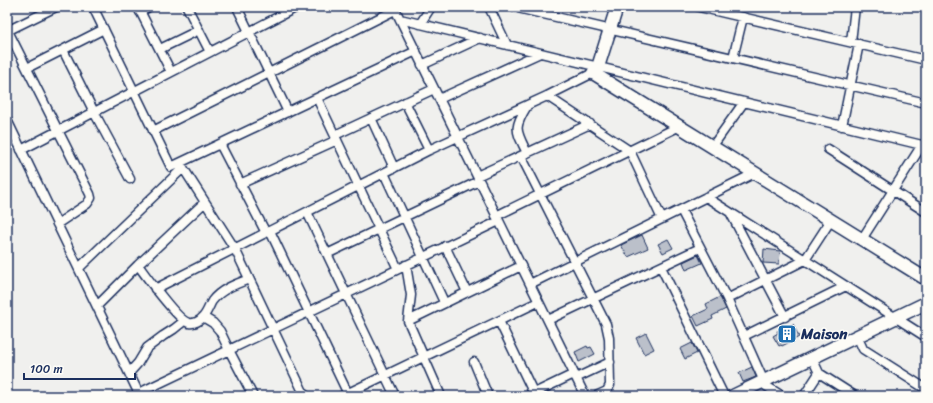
<svg xmlns="http://www.w3.org/2000/svg" width="933" height="403" font-family="Sriracha,sans-serif">
  <style>
    .building { fill: #bbc0ca; stroke: #1b2f5e }
    .lines { fill: none; stroke-linecap: round; stroke-linejoin: round }
    .street-casing { stroke: #1b2f5e; stroke-width: 11 }
    .secondary-casing { stroke: #1b2f5e; stroke-width: 15 }
    .street { stroke: #fdfcf7; stroke-width: 8 }
    .secondary { stroke: #fdfcf7; stroke-width: 12 }
    .labels { text-anchor: middle; stroke-width: 3; stroke-linejoin: round; paint-order: stroke }
    .poi-label { font-size: 15px; font-weight: bold; fill: #1b2f5e; stroke: #fdfcf7; text-anchor: start }
  </style>
  <rect width="100%" height="100%" fill="#f0f0ee"/>
  <filter id="ink" filterUnits="userSpaceOnUse"><feTurbulence type="fractalNoise" baseFrequency=".025" numOctaves="2"/><feDisplacementMap in="SourceGraphic" scale="8" xChannelSelector="R" yChannelSelector="G"/><feConvolveMatrix kernelMatrix="1 2 1 2 8 2 1 2 1" color-interpolation-filters="sRGB"/></filter>
  <g filter="url(#ink)">
    <path class="building" d="M642,235L648,248L628,257L621,245Z
      M668,239L673,248L663,253L658,244Z
      M764,249L780,251L779,264L763,263Z
      M698,255L702,263L686,270L683,262Z
      M720,297L726,309L712,316L713,319L698,326L693,316L708,309L706,304Z
      M793,324L799,337L782,346L781,345L779,346L773,336L778,333L777,331Z
      M646,333L654,349L644,354L636,338Z
      M692,343L697,353L685,359L680,349Z
      M587,346L588,348L591,347L595,354L579,362L575,352Z
      M752,367L756,377L743,382L739,373Z"/>
    <g class="lines">
      <g class="street-casing">
        <path id="street" d="M93,7L171,167L416,51
          M138,7L171,72
          M187,7L210,52
          M237,7L288,112
          M394,7L585,396
          M489,7L507,45
          M513,7L926,103
          M699,7L926,60
          M140,12L149,7
          M400,19L926,146
          M420,24L431,7
          M7,31L56,7
          M8,31L90,194L91,198L87,204L57,224
          M851,42L855,7
          M160,49L199,30
          M63,50L94,112L130,179
          M733,58L743,17
          M422,65L480,38
          M27,68L104,29
          M547,96L630,151L662,219
          M317,98L398,269
          M439,99L540,53
          M405,102L429,150
          M371,118L394,168
          M7,120L140,396
          M842,126L859,44
          M153,131L395,10
          M335,135L434,89
          M220,144L266,233
          M712,147L744,102
          M828,149L926,212
          M21,150L297,7
          M527,153C516,130 513,129 527,106
          M521,156L606,324L609,338L610,385L607,391L596,396
          M180,163L235,249L305,396
          M384,173L444,302
          M477,176L590,124
          M240,184L337,140
          M706,197L926,337
          M681,210L727,299L766,386L782,396
          M307,212L395,396
          M731,214L785,317
          M496,216L680,126
          M270,231L349,396
          M862,239L922,145
          M445,246L467,292
          M327,254L479,181
          M138,265C146,276 178,321 189,323C194,324 200,321 203,317C207,313 209,306 212,301C221,289 236,284 249,279
          M406,265L411,295L408,321L441,396
          M661,267L724,396
          M79,268L183,168
          M530,284L755,173
          M155,289L429,150L547,96L593,73
          M727,299L805,260L831,220
          M97,306L138,265L205,202
          M203,317L213,323L220,331L229,350L253,396
          M548,320L700,248
          M408,321L521,266
          M499,321L535,396
          M744,336L846,286
          M857,336L863,349L926,389
          M812,358L819,373L855,396
          M474,362L488,396
          M129,373L138,363L147,348L163,336L174,329L184,321
          M576,378L610,362
          M139,393L499,221
          M342,396L538,302
          M528,396L574,374
          M804,396L819,373"/>
      </g>
      <g class="secondary-casing">
        <path id="secondary" d="M617,7L598,67L593,73L926,279
          M733,396L926,303"/>
      </g>
      <use href="#street" class="street"/>
      <use href="#secondary" class="secondary"/>
    </g>
  </g>
  <defs>
    <g id="building-square" transform="scale(1)"><rect x="-9" y="-9" width="18" height="18" rx="4" fill="#1f6fb2" stroke="#fdfcf7"/><path d="M-4-6H4V6H1V3H-1V6H-4ZM-2.5-4.3h1.7v1.8h-1.7ZM.8-4.3h1.7v1.8H.8ZM-2.5-1h1.7V.8h-1.7ZM.8-1h1.7V.8H.8Z" fill="#fff"/></g>
  </defs>
  <g fill-rule="evenodd">
    <use href="#building-square" x="787" y="334"/>
  </g>
  <g class="labels">
    <g class="poi-label">
      <text x="801" y="339">Maison</text>
    </g>
  </g>
  <rect width="933" height="403" fill="none" stroke="#fdfcf7" stroke-width="24"/>
  <rect x="12" y="12" width="909" height="379" fill="none" stroke="#1b2f5e" stroke-width="1.5" filter="url(#ink)"/>
  <path d="M24 373v6h111v-6" fill="none" stroke="#1b2f5e" stroke-width="2"/>
  <text x="30" y="373" font-size="12" fill="#1b2f5e" stroke="#fdfcf7" stroke-width="3" paint-order="stroke">100 m</text>
</svg>
